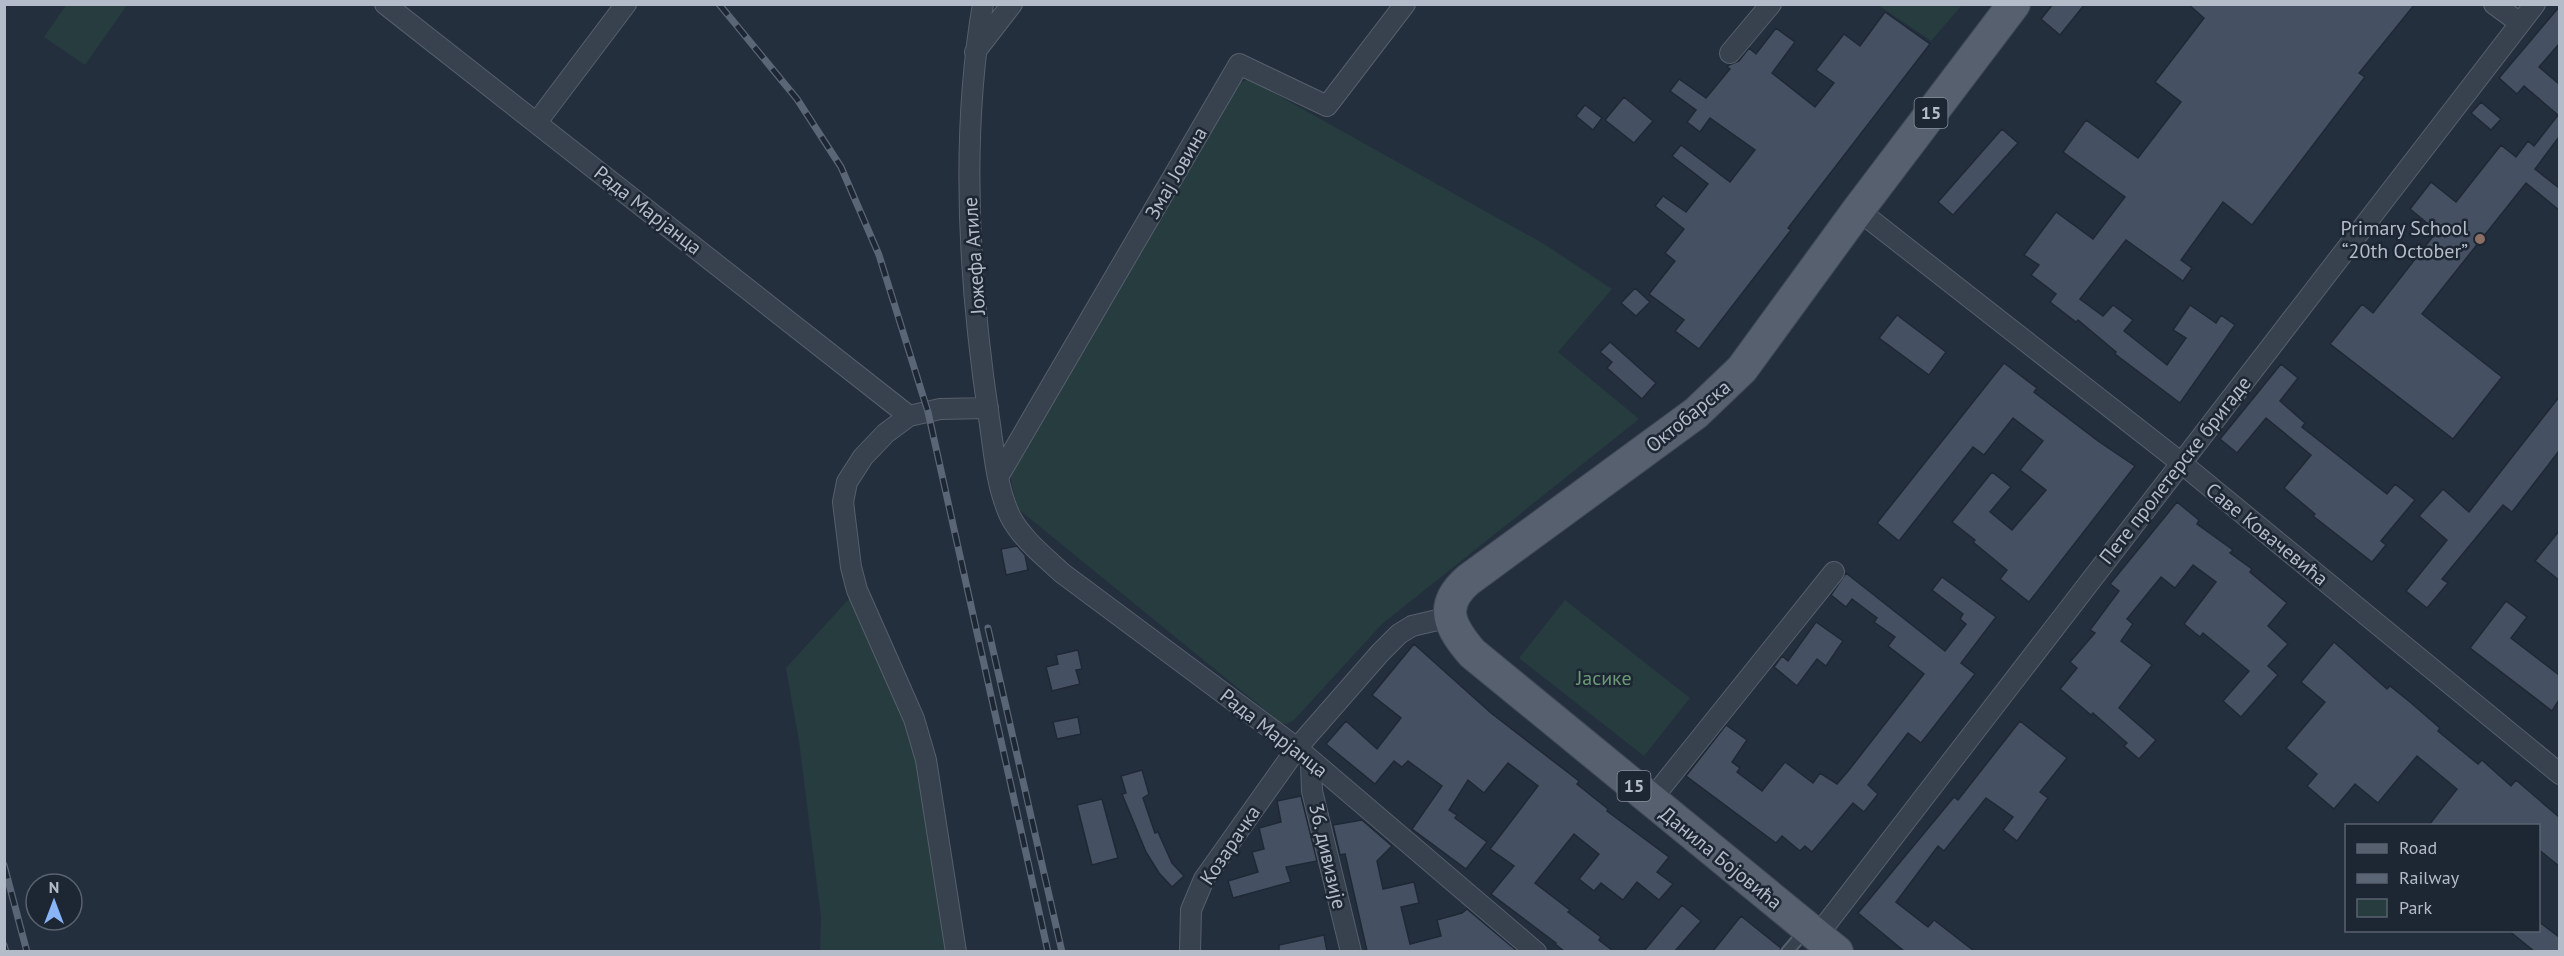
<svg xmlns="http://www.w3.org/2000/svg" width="2564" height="956" font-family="'PT Sans',sans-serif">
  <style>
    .green { fill: #263c3f }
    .building { fill: #455162; stroke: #1f2835; stroke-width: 1.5 }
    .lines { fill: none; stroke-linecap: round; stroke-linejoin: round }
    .lane-casing { stroke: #565f6c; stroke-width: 14 }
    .street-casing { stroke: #565f6c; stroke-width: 22 }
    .primary-casing { stroke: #414a57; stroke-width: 34 }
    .lane { stroke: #38414e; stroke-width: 10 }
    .street { stroke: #38414e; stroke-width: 20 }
    .primary { stroke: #56606e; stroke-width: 32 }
    .rail-casing { stroke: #5a6575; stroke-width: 7 }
    .rail { stroke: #1d2633; stroke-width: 4.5; stroke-dasharray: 14; stroke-linecap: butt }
    .education-dot { fill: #8d6e63; stroke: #1d2633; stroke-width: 2 }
    .labels { text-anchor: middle; stroke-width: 5; stroke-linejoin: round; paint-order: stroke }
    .shield { fill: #1d2633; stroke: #878f9c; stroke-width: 1.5 }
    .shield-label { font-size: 18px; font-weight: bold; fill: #b4bcc9 }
    .street-label { font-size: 20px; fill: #b4bcc9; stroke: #1d2633 }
    .poi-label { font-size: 20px; fill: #b4bcc9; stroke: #1d2633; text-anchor: end }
    .park-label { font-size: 20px; fill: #6b9a76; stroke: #1d2633 }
  </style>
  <rect width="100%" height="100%" fill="#242f3e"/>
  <path class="green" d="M67,4L127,5L85,65L44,37Z
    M1878,5H1962L1931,41Z
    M1249,79L1544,244L1612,289L1558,352L1639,419L1382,624L1294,720L1287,724L1281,723L1017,508L1009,471L1236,84Z
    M857,590L914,719L956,951H820L821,917L799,741L786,668Z
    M1565,600L1690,698L1644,756L1519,658Z"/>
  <path class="building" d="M2053,4H2085L2060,35L2041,19Z
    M2188,4H2415L2359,73L2365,77L2252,225L2223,202L2181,260L2192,268L2183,281L2126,240L2080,299L2103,316L2113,305L2133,320L2124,331L2167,365L2186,338L2173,330L2190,305L2216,323L2221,315L2235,325L2180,403L2115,354L2116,352L2078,320L2076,322L2050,302L2056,294L2031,275L2039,265L2024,255L2056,212L2093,239L2125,197L2063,152L2086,120L2138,158L2181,102L2155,82L2204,18Z
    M2559,7V44L2539,67L2559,84V137L2535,169L2559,188V210L2526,183L2422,314L2502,377L2453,439L2330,344L2362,304L2373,313L2437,231L2410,209L2431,182L2456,202L2501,145L2516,157L2528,141L2534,146L2558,115L2524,86L2517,94L2499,78Z
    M1885,12L1930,44L1788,228L1791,230L1699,349L1675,331L1684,320L1649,294L1675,261L1665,253L1684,229L1655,206L1663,196L1686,212L1708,184L1672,156L1681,145L1730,182L1755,150L1710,118L1700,132L1687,122L1696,110L1670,91L1679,79L1706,98L1730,69L1727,67L1729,65L1739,61L1749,48L1756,54L1776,28L1795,42L1772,73L1815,107L1834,83L1816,70L1844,34L1860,46Z
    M1624,97L1653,121L1634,143L1605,120Z
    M2481,102L2501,119L2491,130L2471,113Z
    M1585,105L1602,118L1593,130L1576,116Z
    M2002,129L2018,143L1953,215L1938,202Z
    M1635,288L1650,302L1636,316L1621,303Z
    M1897,315L1946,352L1929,375L1879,338Z
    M1610,342L1656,383L1642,399L1607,368L1612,362L1600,352Z
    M2004,363L2037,388L2034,392L2098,441L2135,466L2029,602L2000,579L2007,570L1973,542L1975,540L1952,522L1992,472L2011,487L1990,512L2012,530L2046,490L2020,470L2043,441L2013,418L1984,455L1973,447L1899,541L1877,523Z
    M2281,364L2298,378L2280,401L2305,423L2302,427L2387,494L2395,484L2415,500L2381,541L2386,545L2372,562L2313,516L2315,514L2284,488L2311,455L2266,418L2237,453L2220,439Z
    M2559,397V451L2512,512L2503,505L2442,579L2448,583L2427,608L2406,591L2447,540L2419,516L2443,489L2469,512Z
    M2177,502L2199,520L2197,524L2233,550L2230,553L2252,569L2250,572L2287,603L2268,626L2288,644L2268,666L2278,675L2241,717L2223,701L2249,671L2203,633L2200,637L2184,624L2216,582L2193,565L2175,588L2161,577L2127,619L2133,624L2121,641L2152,665L2119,708L2156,740L2139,759L2124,746L2127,743L2093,713L2091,715L2060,689L2077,668L2070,662L2095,633L2090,630L2119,591L2110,584Z
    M2559,531V580L2535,561Z
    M1017,546L1025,555L1028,570L1006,575L1001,549Z
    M1846,573L1945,651L1966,624L1960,619L1963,614L1932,590L1942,577L1996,617L1961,663L1975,674L1921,743L1908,733L1868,785L1878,794L1864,812L1853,803L1812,852L1805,846L1800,851L1782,836L1776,843L1686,776L1726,725L1747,740L1732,762L1740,768L1737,772L1762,791L1785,762L1813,783L1820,773L1837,784L1849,770L1924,674L1888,646L1895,637L1874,622L1877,618L1852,599L1846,607L1831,595Z
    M2506,601L2527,617L2511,638L2559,675V700L2552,711L2470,648Z
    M1816,622L1843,641L1826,666L1817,659L1797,686L1774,667L1782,656L1788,661Z
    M2334,642L2387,689L2390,686L2410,702L2440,728L2438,731L2478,764L2482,760L2511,786L2516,780L2559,817V866L2538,849V825H2429L2457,789L2417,756L2378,803L2355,784L2334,809L2307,786L2317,774L2286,748L2325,702L2301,682Z
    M1414,644L1491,713L1579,781L1577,784L1608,809L1607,811L1669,857L1657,872L1673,884L1659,900L1637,882L1623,900L1601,883L1594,891L1579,879L1599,854L1574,834L1535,883L1570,910L1568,912L1601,937L1599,940L1613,951H1564L1555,944L1556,943L1491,894L1514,866L1490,849L1538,786L1508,763L1484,793L1468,780L1449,810L1457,815L1455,818L1487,842L1466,869L1412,829L1442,786L1408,761L1402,767L1394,761L1375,784L1326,744L1346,721L1377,749L1401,718L1372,695Z
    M1078,650L1082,669L1076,670L1080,684L1052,691L1046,667L1058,664L1056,655Z
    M1078,717L1081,734L1057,739L1053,722Z
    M2020,721L2067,758L2040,792L2048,798L2017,841L2003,830L2013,817L1986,798L1944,851L1938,846L1896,902L1928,927L1934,920L1974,951H1904L1858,913L1954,797L1958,800Z
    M1142,770L1149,794L1143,798L1155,833L1158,832L1172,863L1184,876L1172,887L1159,873L1146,852L1122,794L1126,793L1121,776Z
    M1301,796L1317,861L1286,867L1291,882L1233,898L1228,881L1258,872L1252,852L1264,849L1259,828L1281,822L1277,801Z
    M1102,799L1118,858L1092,865L1077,805Z
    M1362,820L1392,846L1377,861L1383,889L1414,882L1419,903L1401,907L1410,944L1441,936L1437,920L1462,913L1467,909L1517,951H1367L1345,854L1340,855L1333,825Z
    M1682,905L1701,921L1675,951H1644Z
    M1741,916L1781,948L1780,951H1713Z
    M2538,921L2559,937V951H2534L2508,930H2538Z
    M1324,935L1327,951H1279V945Z"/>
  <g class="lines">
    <g class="lane-casing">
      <path id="lane" d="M1787,952L1805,931"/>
    </g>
    <g class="street-casing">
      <path id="street" d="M385,4L909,416
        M983,4C960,138 969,285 989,418C994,450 996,486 1010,516C1021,538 1045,557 1062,573L1297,748L1536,952
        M2494,4L2520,23
        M975,52L1012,4
        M1730,53L1771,4
        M537,122L626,4
        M1858,210L2180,462L2560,774
        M998,477L1239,64L1327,106L1405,4
        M1311,761L1312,791L1351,952
        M1651,800L1834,572
        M1817,936L2535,4
        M956,952L926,760L914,719L857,590L851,567L843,502L847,482L863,457L886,433L909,416L940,409L988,408
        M1190,952L1191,910L1204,879L1297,748L1380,653L1399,634L1412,626L1450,617"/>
    </g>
    <g class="primary-casing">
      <path id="primary" d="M1837,952L1472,653C1450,627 1438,606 1468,580L1696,413L1742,369L1858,210L2014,4"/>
    </g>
    <use href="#lane" class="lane"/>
    <use href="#street" class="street"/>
    <use href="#primary" class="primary"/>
    <g class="rail-casing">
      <path id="rail" d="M719,4L797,99L841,167L879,255L928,412L1048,952
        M988,628L1062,952
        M4,865L27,952
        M4,945L6,952"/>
    </g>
    <use href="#rail" class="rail"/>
  </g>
  <circle class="education-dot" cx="2480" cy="239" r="6"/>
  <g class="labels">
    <g class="shield">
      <rect x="1914.5" y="98" width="33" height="30" rx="4.5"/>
      <rect x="1617.5" y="771" width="33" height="30" rx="4.5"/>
    </g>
    <g class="shield-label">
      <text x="1931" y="119">15</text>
      <text x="1634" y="792">15</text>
    </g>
    <g class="street-label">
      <text transform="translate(1176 173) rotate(-60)" y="7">Змај Јовина</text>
      <text transform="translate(648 210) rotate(38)" y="7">Рада Марјанца</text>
      <text transform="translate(974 256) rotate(-94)" y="7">Јожефа Атиле</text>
      <text transform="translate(1688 416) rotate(-39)" y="7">Октобарска</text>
      <text transform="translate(2175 470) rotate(-52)" y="7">Пете пролетерске бригаде</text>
      <text transform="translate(2267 534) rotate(39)" y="7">Саве Ковачевића</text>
      <text transform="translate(1274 733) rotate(38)" y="7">Рада Марјанца</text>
      <text transform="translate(1230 845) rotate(-56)" y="7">Козарачка</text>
      <text transform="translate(1328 856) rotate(77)" y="7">36. дивизије</text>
      <text transform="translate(1721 858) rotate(39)" y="7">Данила Бојовића</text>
    </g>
    <g class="poi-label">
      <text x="2468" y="235">Primary School<tspan x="2468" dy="23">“20th October”</tspan></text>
    </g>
    <g class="park-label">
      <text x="1604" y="685">Јасике</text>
    </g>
  </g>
  <rect width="2564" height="956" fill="none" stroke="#b4bcc9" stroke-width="12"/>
  <rect x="2345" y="824" width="195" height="108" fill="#1d2633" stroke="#59626f" stroke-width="1.5"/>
  <rect x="2357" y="844" width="30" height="9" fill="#56606e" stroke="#59626f" stroke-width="1.5"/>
  <text x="2399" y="854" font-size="18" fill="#b4bcc9">Road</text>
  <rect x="2357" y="874" width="30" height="9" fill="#5a6575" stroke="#59626f" stroke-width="1.5"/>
  <text x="2399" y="884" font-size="18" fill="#b4bcc9">Railway</text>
  <rect x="2357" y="899" width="30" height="18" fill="#263c3f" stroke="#59626f" stroke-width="1.5"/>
  <text x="2399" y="914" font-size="18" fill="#b4bcc9">Park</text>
  <g transform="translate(54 902)"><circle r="28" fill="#1d2633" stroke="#59626f" stroke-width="1.5"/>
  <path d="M0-4.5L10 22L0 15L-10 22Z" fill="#8ab4f8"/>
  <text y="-9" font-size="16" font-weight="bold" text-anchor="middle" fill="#b4bcc9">N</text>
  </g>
</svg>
